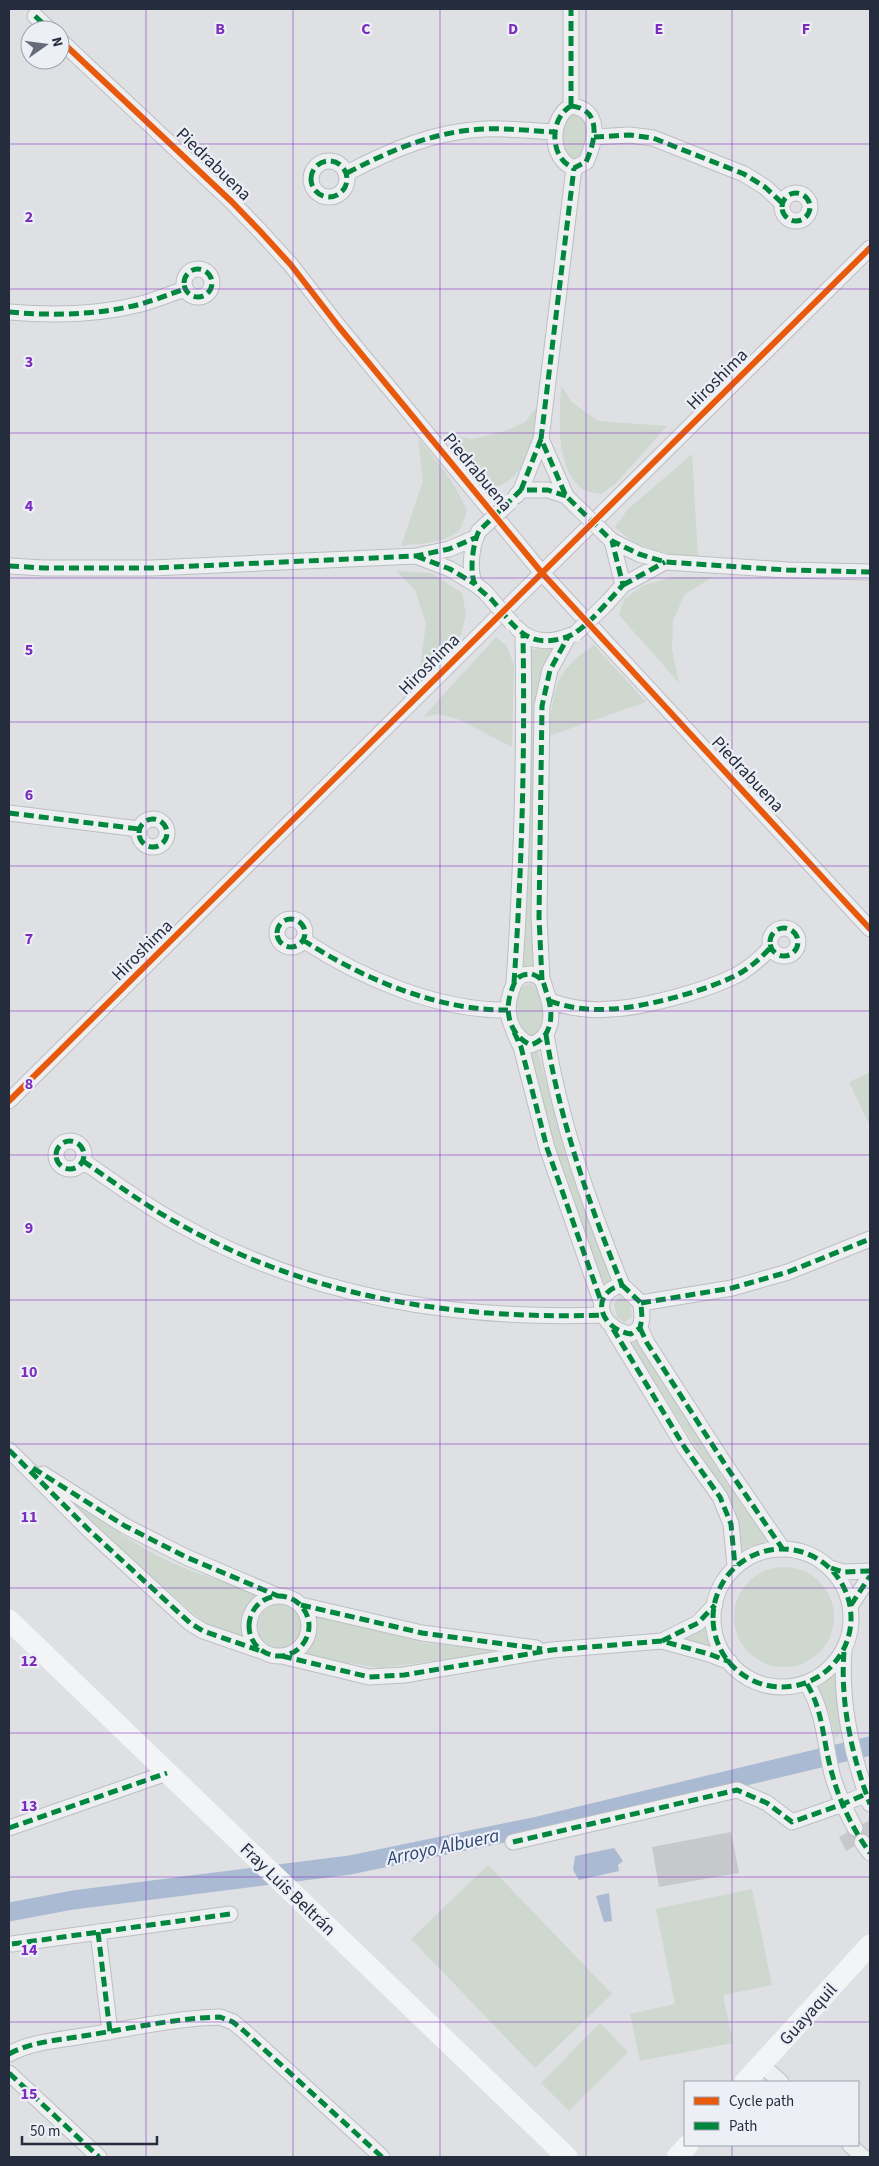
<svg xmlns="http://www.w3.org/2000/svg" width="879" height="2166" font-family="'Source Sans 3',sans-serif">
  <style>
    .green { fill: #ced8cf }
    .water { fill: #aabad2 }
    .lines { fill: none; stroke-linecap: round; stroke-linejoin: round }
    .canal { stroke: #aabad2; stroke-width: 19 }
    .building { fill: #c7c8cc }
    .street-casing { stroke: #bdbec2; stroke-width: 17 }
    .street { stroke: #eeeff1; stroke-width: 15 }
    .secondary { stroke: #f3f4f5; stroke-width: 21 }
    .street-bridge-casing { stroke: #bdbec2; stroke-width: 17; stroke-linecap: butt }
    .street-bridge { stroke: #eeeff1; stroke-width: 15 }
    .quiet { stroke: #00873e; stroke-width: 5; stroke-dasharray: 10 5; stroke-linecap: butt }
    .cycleway-casing { stroke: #eceff5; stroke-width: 9 }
    .cycleway { stroke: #e8590c; stroke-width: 6 }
    .grid { fill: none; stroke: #7b2cbf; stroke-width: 1; stroke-opacity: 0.55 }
    .labels { text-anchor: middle; stroke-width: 4.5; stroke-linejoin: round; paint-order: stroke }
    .street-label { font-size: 18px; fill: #252c3e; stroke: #eceff5 }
    .water-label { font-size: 19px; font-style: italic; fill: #2d4674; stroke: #eceff5 }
    .grid-label { font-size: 16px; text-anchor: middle; font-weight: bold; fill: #7b2cbf; stroke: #eceff5; stroke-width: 4.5; stroke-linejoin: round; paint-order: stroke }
  </style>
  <rect width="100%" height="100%" fill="#dfe0e4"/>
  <path class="green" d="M570,113L582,115C591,130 585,143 582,159L573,161C557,148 560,129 570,113Z
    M561,386L572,402L598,421L667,426L617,482L601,494C595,493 587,492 582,489C554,464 560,420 561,386Z
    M541,401C537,430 532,470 501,485C497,487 490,486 486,487L452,436L472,439L505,431L525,422Z
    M418,438C437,461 456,483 467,511C465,516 464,522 461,527C451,544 419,543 401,546L423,481Z
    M692,454L698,558C667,554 638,550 615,527L628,509Z
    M396,571L431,573L462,593L466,614L461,635L419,675L426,624L415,590Z
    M673,577H713L685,594L673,620L672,650L679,683L619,615L624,599L644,585Z
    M496,637L507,646L514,665L512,747L460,720L439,714L423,717Z
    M594,645L646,702L549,736C554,689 553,672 594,645Z
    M529,649H552L537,704L536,969L529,966L522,968L531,706Z
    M530,984L537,987C543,997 551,1037 531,1037C511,1037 514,999 520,987Z
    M529,1048H537L566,1156L611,1281L603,1283C573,1206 547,1129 529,1048Z
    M870,1072V1126L849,1082Z
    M620,1297L627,1300L631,1307L632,1317L625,1322L617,1318L614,1303Z
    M636,1336L720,1473L742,1505L774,1545L758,1548L742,1557L741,1536L735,1509L628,1339Z
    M71,1500C102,1521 134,1545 168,1561C198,1575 231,1584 262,1594C247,1608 244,1618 247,1639L205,1623L122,1551Z
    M734 1617a50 50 0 1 1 100 0a50 50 0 1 1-100 0Z
    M258 1626a22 22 0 1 1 44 0a22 22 0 1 1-44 0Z
    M314,1614L424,1643L511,1651L380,1668L300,1655L308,1652C315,1638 315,1628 314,1614Z
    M708,1623L711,1646L701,1647L673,1640Z
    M839,1672L836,1695L841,1732L835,1739L829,1713L818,1687Z
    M488,1865L612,1994L535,2068L411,1939Z
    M752,1889L772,1985L723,1995L733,2043L640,2061L630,2014L675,2004L656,1909Z
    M600,2023L628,2052L569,2111L541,2083Z"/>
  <path class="water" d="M614,1848L623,1861L618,1865L619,1871L579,1880L573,1870L575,1856Z
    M609,1893L612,1921L604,1922L596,1896Z"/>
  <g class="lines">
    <path class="canal" d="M9,1912L73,1900L350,1865L538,1826L870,1746"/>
  </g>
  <path class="building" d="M870,1820V1837L846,1851L839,1837Z
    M731,1832L739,1873L659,1887L652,1847Z"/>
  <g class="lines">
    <g class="street-casing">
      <path id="street" d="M35,16L50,30
        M60,40L232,202L260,231L291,265L339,327L542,573L870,929
        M571,106C602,109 596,140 586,162L574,168C549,159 549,118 571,106Z
        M571,106V9
        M594,137L630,135L653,138L744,174L765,187L782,203
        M311 179a18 18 0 1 1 36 0a18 18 0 1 1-36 0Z
        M347,173C391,150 435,131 485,129C508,128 532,131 555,132
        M782 207a14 14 0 1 1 28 0a14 14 0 1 1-28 0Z
        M184 283a14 14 0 1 1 28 0a14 14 0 1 1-28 0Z
        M9,312C53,316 98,315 141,304C155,300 170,294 185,289
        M541,439L574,168
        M521,490L541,439L566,496L577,507
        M516,496L521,490H548L566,496
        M479,531C472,543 468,570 475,584C477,586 482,589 485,592
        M605,534L612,541L639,554L665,562L787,570L870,572
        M416,556L450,569L475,584
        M9,566L44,568H152L416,556L449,549L475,538
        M623,585L665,562
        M607,603L623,585L612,541
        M517,628C531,644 553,643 571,635
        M9,813L139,829
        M139 833a14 14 0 1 1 28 0a14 14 0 1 1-28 0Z
        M277 933a14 14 0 1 1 28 0a14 14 0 1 1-28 0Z
        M770 942a14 14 0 1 1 28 0a14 14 0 1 1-28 0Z
        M303,940C361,978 438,1011 508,1010
        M532,974C535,975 540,978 542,980C544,983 545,988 546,991C554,1012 554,1037 531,1045C510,1036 504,1012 511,992C513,986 515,979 521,976C524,974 529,974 532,974Z
        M542,980L539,917L542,706L550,670L568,637
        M514,983C522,867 525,751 523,635
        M550,1001C569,1008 590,1011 610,1009C643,1008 714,989 742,972C753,965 762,957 771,947
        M514,1032L521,1047L547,1148L602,1304
        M546,1035C560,1121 589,1204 622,1285
        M9,1101L870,248
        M56 1155a14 14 0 1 1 28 0a14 14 0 1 1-28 0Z
        M83,1161C115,1183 147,1207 181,1225C312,1298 455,1320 603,1315
        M622,1285L641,1303L642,1318L640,1328L631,1334C599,1329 589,1293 622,1285Z
        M641,1303L732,1288L788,1272L870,1239
        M640,1328L647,1343L726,1466L782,1548
        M613,1329L685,1448L720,1497L731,1524L735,1566
        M9,1450L89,1530L190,1623L203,1631L264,1652
        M43,1474L125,1526L186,1557L278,1596
        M713 1618a69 69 0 1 1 138 0a69 69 0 1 1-138 0Z
        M831,1568L843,1572L870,1571
        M249 1626a30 30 0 1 1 60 0a30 30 0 1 1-60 0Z
        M301,1605L422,1633L536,1648
        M851,1605L870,1576
        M662,1641L698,1623L715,1605
        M844,1651C840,1701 852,1757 870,1804
        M282,1656L369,1677L404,1675L552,1650L662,1641L709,1654L730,1662
        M807,1684C824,1711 825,1744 832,1774C837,1793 846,1811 855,1828
        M9,1828L167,1773
        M513,1842L737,1790L767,1803L792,1822L843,1804L866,1794
        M862,1842L870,1853
        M98,1932L110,2032
        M12,1944L230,1914
        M9,2054C30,2042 59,2040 83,2036C127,2029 176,2018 220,2017L233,2022L244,2031L382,2157
        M761,2064L781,2082
        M9,2073L99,2157
        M850,2145L863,2157"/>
    </g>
    <use href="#street" class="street"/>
    <path class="secondary" d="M9,1620L567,2157
      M745,2082L870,1945
      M677,2157L688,2145"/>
    <g class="street-bridge-casing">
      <path id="street-bridge" d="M577,507L605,534
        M479,531L510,502
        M485,592L512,623
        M575,634L607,603"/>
    </g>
    <use href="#street-bridge" class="street-bridge"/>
    <path class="quiet" d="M35,16L50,30
      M571,106C602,109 596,140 586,162L574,168C549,159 549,118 571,106Z
      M571,106V9
      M594,137L630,135L653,138L744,174L765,187L782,203
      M311 179a18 18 0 1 1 36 0a18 18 0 1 1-36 0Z
      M347,173C391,150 435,131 485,129C508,128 532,131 555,132
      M782 207a14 14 0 1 1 28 0a14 14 0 1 1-28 0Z
      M184 283a14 14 0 1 1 28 0a14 14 0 1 1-28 0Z
      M9,312C53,316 98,315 141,304C155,300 170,294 185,289
      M541,439L574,168
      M521,490L541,439L566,496L612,541L639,554L665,562L787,570L870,572
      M566,496L548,490H521L479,531C473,542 469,572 475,584C478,589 487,595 492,600C515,627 527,650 567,637C583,632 611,598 623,585L612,541
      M416,556L450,569L475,584
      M9,566L44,568H152L416,556L449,549L475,538
      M623,585L665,562
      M9,813L139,829
      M139 833a14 14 0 1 1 28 0a14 14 0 1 1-28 0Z
      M277 933a14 14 0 1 1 28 0a14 14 0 1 1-28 0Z
      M770 942a14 14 0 1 1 28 0a14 14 0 1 1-28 0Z
      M303,940C361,978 438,1011 508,1010
      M532,974C535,975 540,978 542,980C544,983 545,988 546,991C554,1012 554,1037 531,1045C510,1036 504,1012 511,992C513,986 515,979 521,976C524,974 529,974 532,974Z
      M542,980L539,917L542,706L550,670L568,637
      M514,983C522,867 525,751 523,635
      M550,1001C569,1008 590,1011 610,1009C643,1008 714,989 742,972C753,965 762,957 771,947
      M514,1032L521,1047L547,1148L602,1304
      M546,1035C560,1121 589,1204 622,1285
      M56 1155a14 14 0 1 1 28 0a14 14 0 1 1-28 0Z
      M83,1161C115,1183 147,1207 181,1225C312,1298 455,1320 603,1315
      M622,1285L641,1303L642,1318L640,1328L631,1334C599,1329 589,1293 622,1285Z
      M641,1303L732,1288L788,1272L870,1239
      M640,1328L647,1343L726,1466L782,1548
      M613,1329L685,1448L720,1497L731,1524L735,1566
      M9,1450L89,1530L190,1623L203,1631L264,1652
      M33,1468L125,1526L186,1557L278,1596
      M713 1618a69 69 0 1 1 138 0a69 69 0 1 1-138 0Z
      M831,1568L843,1572L870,1571
      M249 1626a30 30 0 1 1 60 0a30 30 0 1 1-60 0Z
      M301,1605L422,1633L542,1649
      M851,1605L870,1576
      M662,1641L698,1623L715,1605
      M844,1652C840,1702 852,1757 870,1804
      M282,1656L369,1677L404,1675L552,1650L662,1641L709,1654L730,1662
      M807,1684C824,1712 823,1745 833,1777C840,1803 854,1831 870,1853
      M9,1828L167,1773
      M513,1842L737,1790L767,1803L792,1822L843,1804L866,1794
      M98,1932L110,2032
      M12,1944L230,1914
      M9,2054C30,2042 59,2040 83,2036C127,2029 176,2018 220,2017L233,2022L244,2031L382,2157
      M9,2073L99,2157"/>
    <g class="cycleway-casing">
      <path id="cycleway" d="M60,40L232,202L260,231L291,265L339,327L542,573L870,929
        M9,1101L870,248"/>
    </g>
    <use href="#cycleway" class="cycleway"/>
  </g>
  <path class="grid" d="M146,9V2157M293,9V2157M440,9V2157M586,9V2157M732,9V2082M9,144H870M9,289H870M9,433H870M9,578H870M9,722H870M9,866H870M9,1011H870M9,1155H870M9,1300H870M9,1444H870M9,1588H870M9,1733H870M9,1877H870M9,2022H870M732,2145V2157"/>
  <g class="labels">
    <g class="street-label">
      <text transform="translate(214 164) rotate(44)" y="6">Piedrabuena</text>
      <text transform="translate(717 379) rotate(-45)" y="6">Hiroshima</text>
      <text transform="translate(478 472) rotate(50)" y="6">Piedrabuena</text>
      <text transform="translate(429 664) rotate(-45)" y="6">Hiroshima</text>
      <text transform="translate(748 774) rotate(47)" y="6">Piedrabuena</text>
      <text transform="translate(142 950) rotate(-45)" y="6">Hiroshima</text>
      <text transform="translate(288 1889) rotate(44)" y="6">Fray Luis Beltrán</text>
      <text transform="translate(808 2014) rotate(-48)" y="6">Guayaquil</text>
    </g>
    <g class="water-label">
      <text transform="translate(443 1846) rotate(-12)" y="7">Arroyo Albuera</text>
    </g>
  </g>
  <g class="grid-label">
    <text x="220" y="34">B</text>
    <text x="366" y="34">C</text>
    <text x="513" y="34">D</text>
    <text x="659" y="34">E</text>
    <text x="806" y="34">F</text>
    <text x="29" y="222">2</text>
    <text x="29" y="367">3</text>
    <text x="29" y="511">4</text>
    <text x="29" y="655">5</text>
    <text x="29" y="800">6</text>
    <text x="29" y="944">7</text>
    <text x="29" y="1089">8</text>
    <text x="29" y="1233">9</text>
    <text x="29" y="1377">10</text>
    <text x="29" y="1522">11</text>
    <text x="29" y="1666">12</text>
    <text x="29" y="1811">13</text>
    <text x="29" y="1955">14</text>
    <text x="29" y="2099">15</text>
  </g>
  <rect width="879" height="2166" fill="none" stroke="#252c3e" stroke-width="20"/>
  <rect x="684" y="2081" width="175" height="65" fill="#eceff5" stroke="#9ca1ac"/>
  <rect x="694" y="2097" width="25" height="8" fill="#e8590c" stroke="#9ca1ac"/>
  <text x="729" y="2106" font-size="15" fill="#252c3e">Cycle path</text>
  <rect x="694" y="2122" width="25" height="8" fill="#00873e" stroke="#9ca1ac"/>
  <text x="729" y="2131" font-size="15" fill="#252c3e">Path</text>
  <g transform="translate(45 45) rotate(76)"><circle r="24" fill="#eceff5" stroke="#9ca1ac"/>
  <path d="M0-4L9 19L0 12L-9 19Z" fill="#666b78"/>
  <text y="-8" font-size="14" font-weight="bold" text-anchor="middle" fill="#252c3e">N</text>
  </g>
  <path d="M22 2136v8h135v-8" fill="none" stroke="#252c3e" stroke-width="2.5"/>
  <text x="30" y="2136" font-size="15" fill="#252c3e" stroke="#eceff5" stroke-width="4" paint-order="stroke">50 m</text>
</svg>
